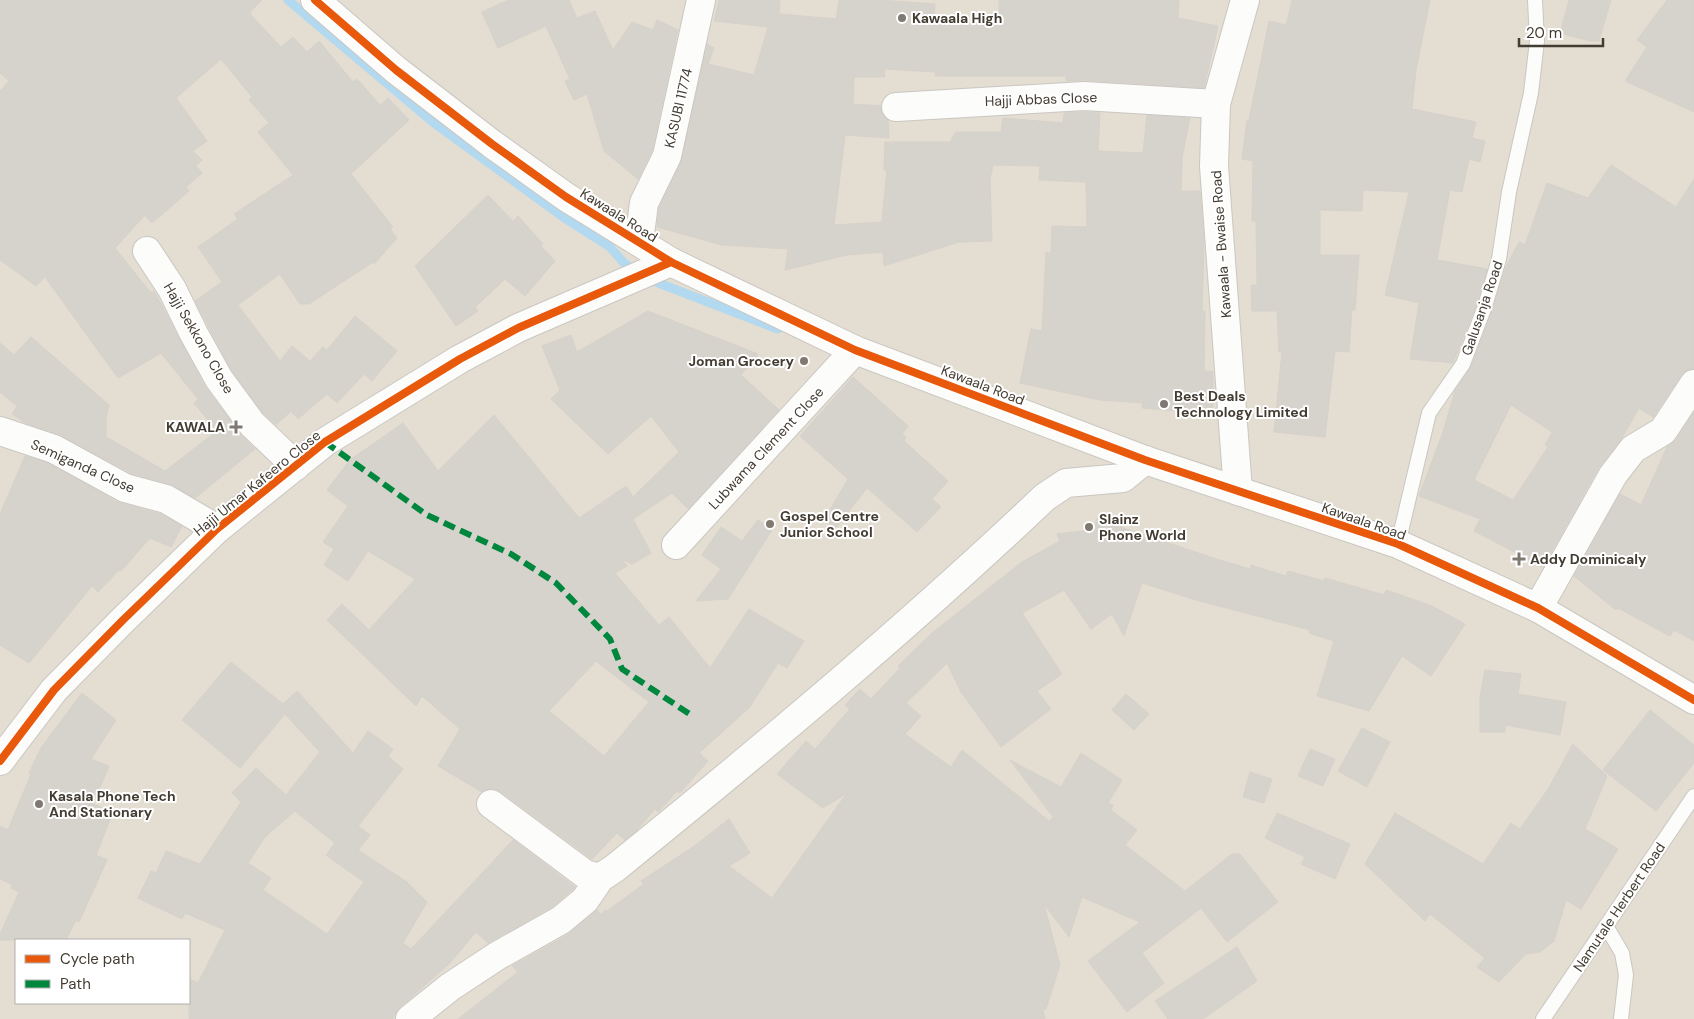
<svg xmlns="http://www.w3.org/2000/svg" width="1694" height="1019" font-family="'DM Sans',sans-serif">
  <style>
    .residential { fill: #e3ddd2; fill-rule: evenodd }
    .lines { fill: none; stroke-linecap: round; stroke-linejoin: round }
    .stream { stroke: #b2d9ef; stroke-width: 9 }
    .building { fill: #d6d2cc; stroke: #d6d2cb; fill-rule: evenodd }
    .service-casing { stroke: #cac7c1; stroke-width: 16 }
    .minor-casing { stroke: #cac7c1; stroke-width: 30 }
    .tertiary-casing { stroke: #cac7c1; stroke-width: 30 }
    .service { stroke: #fcfcfb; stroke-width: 14 }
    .minor { stroke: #fcfcfb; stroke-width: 28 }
    .tertiary { stroke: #fcfcfb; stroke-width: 28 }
    .quiet { stroke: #00873e; stroke-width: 6; stroke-dasharray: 12 6; stroke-linecap: butt }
    .cycleway-casing { stroke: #fff; stroke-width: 11 }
    .cycleway { stroke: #e8590c; stroke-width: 8 }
    .poi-dot { fill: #7f7971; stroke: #fff; stroke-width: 2 }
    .labels { text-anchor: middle; stroke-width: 4; stroke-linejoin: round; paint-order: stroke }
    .poi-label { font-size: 14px; font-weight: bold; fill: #433c32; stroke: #fff; text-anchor: start }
    .street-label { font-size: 14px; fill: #433c32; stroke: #fff }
  </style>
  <rect width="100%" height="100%" fill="#eeebe5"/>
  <path class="residential" d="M0,0H1694V1019H0ZM16,940H189V1003H16Z"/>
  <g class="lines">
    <path class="stream" d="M288,0L434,123L566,219L610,247L624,263L637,271
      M648,279L778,329"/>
  </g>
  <path class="building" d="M0,0H262L250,12L251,15L281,47L293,37L307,52L319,41L353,82L357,79L380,105L388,98L409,120L351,174L393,227L390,229L397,238L374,264L373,262L309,304H300L280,274L238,305L280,361L292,346L310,361L323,347L327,350L355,316L397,351L372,381L364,374L337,403L327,394L298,419L291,411L276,425L264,414L232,371L195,301L222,282L198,247L238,219L234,214L293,175L258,132L269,123L249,100L252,97L221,59L176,98L207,141L193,151L202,160L196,166L202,173L186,187L189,191L152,223L145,215L115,248L151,293L154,291L205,387L240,433L255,449L195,498L170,484L131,473L61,435L26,423L12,414L17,406L0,392V343L14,355L31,337L109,405L106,417V437L165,471L217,431L194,403L198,399L161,353L118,378L45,277L36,286L0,260V91L9,81L0,73Z
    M508,0H569L577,18L595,11L613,50L632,22L653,30L657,20L678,30L652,151L638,179L604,151L587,94L574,100L565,81L570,79L546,26L498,48L482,12Z
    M719,0H780L779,14L836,19L839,0H880L935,4L934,19L999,25V0H1179L1178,18L1218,26L1204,88L1085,80L1066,81V76H935L936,72L884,69L885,77H854L853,104L881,106L883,115L888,120L889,138L845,135L834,225L882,222L887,170H884L885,142H950L956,132H1001L1003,118L1063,123L1064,113L1084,112L1100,113L1098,151L1143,153L1147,115L1190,118L1182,158L1181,191H1200L1204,242L1202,311H1205L1204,371H1213V414L1142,408L1143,403L1100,400L1020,383L1031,329L1042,331L1046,252L1051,254L1052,226L1087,227L1086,182L1039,180L1040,166L993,165L990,179L992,241L959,242L884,266L883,252L847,255L785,270L788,249L722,245L657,227L659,208L682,159L707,44L714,48L708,64L754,75L768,27L714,21Z
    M1292,0H1430L1416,70L1412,109L1476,122L1472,138L1485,141L1480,162L1469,159L1462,192L1450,190L1437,260L1487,269L1477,303L1453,363L1410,359L1419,303L1385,295L1409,192L1363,190L1362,211L1320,210V255H1359L1355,310L1352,309L1349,352L1335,351L1325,437L1274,432L1282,352H1279L1277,311H1252L1251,285H1257L1256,221H1252L1253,161L1242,159L1247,120H1249L1269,21L1286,25Z
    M1569,0H1611L1599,41H1590L1560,33Z
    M1667,0H1694V112L1625,81L1647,47L1637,40Z
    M1611,165L1676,207L1694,179V369L1687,370L1681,375L1653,417L1639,408L1622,438L1599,467L1543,567L1474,531L1480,519L1419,496L1443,432L1455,391L1471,367L1493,308L1506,267L1519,242L1525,245L1547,183L1588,198ZM1511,405L1552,432L1545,445L1548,447L1513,500L1474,480Z
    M488,195L513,221L518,216L543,244L541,246L555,261L525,296L505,279L475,307L478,311L456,326L415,266Z
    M648,311L758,354L741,375L779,410L688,509L672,493L633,519L651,553L632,564L621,559L627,566L615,573L659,625L669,617L710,668L749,609L804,641L787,668L778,663L750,707L699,753L708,761L680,793L677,791L658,812L655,809L636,831L625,840L617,833L592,859L500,791L492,788L482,792L438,766L460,729L422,696L416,706L327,620L342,604L369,630L415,579L368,551L348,581L324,565L334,549L323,542L348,506L327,490L350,460L403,423L438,471L494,415L579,518L626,486L633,497L679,452L651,416L608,454L551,399L560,390L542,346L571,335L577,352ZM596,661L649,702L604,756L549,711Z
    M853,377L908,426L902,434L906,437L904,441L948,481L932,499L941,507L917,532L867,488L836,528L824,520L848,479L800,436Z
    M1694,412V641L1674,630L1670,636L1618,608L1616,610L1574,576L1620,494L1641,505L1667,447L1676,440Z
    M25,456L48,463L117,502L160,514L182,526L171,547L150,538L121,571L119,570L98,592L92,586L29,663L0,645V514Z
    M1097,519L1216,559L1250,569L1251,565L1286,576L1288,571L1324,581L1325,578L1384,595L1386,590L1432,606L1465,624L1431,676L1402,656L1369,711L1317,696L1334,641L1309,633L1310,630L1196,600L1142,583L1124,636L1112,614L1091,629L1064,590L1022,613L1062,674L1037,691L1051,709L1001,747L961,692L947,663L906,703L921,716L905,734L951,767L962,750L1049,821L1053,817L1010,760L1061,787L1081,753L1122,780L1108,803L1113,805L1111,810L1137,830L1125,845L1185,891L1232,854H1240L1278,902L1227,942L1201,908L1142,953L1164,983L1127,1012L1088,961L1140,922L1082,897L1069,937L1044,904L1060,965L1046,1009L1043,1010L1045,1019H458L518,972L512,966L569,934L597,910L601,914L605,910L607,911L644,884L641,881L693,847L729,819L750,853L729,866L772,898L847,793L823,808L777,774L806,741L815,749L850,709L845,705L860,689L871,699L900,668L898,666L932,633L1022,562L1060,541L1057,534L1093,530Z
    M758,520L772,530L728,599L696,601L721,569L702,555L721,527L742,541Z
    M231,662L283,704L297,691L353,753L368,731L393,749L388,756L403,769L358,826L370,835L358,850L407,882L427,902L403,943L411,949L513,840L575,887L552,907L488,943L476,932L450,963L400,1007L392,1019H189V979L198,983L225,930L185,913L182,919L138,898L151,871L156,873L166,851L200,864L241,802L232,793L256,768L286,795L320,752L285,714L240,768L182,720ZM295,811L335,843L326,855L364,882L327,934L263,890L271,878L248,863L265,837Z
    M1485,670L1521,674L1518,694L1566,702L1560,735L1505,725V732H1480V697Z
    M82,693L116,720L91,759L109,766L93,804L113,812L96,855L107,860L79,922L76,920L66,940H0V934L19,892L11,888L13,885L0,879V826L8,830L31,774L29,773L41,748Z
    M1126,694L1149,714L1134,730L1112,710Z
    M1650,710L1694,745V763L1656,811L1603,770Z
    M1362,728L1390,742L1367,787L1338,771Z
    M1573,744L1607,776L1585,829L1618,849L1581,909L1566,900L1554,941L1540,952L1526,954L1499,982L1477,967L1485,958L1430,914L1425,921L1365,864L1395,813L1483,864L1511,823L1520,829L1548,789Z
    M1310,749L1335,759L1323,786L1298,776Z
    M1250,772L1272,779L1264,803L1243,797Z
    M1277,813L1350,844L1335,879L1301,864L1305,857L1265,838Z
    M1237,947L1257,981L1203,1019H1168L1155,1001Z"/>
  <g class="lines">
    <g class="service-casing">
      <path id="service" d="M1398,544L1429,413L1463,364L1485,306L1499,259L1509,192L1531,93L1537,41L1535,0
        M1606,926L1622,953L1626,975L1621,1019
        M1543,1019L1694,796"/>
    </g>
    <g class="minor-casing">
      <path id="minor" d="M896,107L1084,96L1216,104
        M639,242L644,203L667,156L701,0
        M147,251L172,289L194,334L219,379L252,424L296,466
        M0,431L54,449L125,488L166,499L217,529
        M1238,491L1214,166L1216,104L1245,0
        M676,545L855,350
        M1538,608L1613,475L1633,449L1663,431L1694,384
        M0,761L54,690L123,620L217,529L325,442L460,359L518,328L671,262
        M491,804L585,874L600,878L615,868C762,749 908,627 1045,497L1066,483L1123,478L1145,460
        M410,1019L450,987L497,956L561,920L585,900L600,878"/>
    </g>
    <g class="tertiary-casing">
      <path id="tertiary" d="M315,0L396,70L492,144L566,197L671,262L855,350L1145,460L1398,544L1538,608L1694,700"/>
    </g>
    <use href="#service" class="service"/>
    <use href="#minor" class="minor"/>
    <use href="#tertiary" class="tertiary"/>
    <path class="quiet" d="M325,442L427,515L511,554L556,583L610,639L622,669L691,715"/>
    <g class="cycleway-casing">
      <path id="cycleway" d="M315,0L396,70L492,144L566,197L671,262L855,350L1145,460L1398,544L1538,608L1694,700
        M0,761L54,690L123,620L217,529L325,442L460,359L518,328L671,262"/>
    </g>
    <use href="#cycleway" class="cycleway"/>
  </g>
  <g class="poi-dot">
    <circle cx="902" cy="18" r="5"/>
    <circle cx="804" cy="361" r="5"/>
    <circle cx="1164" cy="404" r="5"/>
    <path d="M233.5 419.5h5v5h5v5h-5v5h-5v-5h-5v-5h5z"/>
    <circle cx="770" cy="524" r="5"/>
    <circle cx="1089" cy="527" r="5"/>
    <path d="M1516.5 551.5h5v5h5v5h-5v5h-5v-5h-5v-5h5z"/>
    <circle cx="39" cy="804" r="5"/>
  </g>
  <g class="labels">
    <g class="poi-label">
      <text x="912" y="23">Kawaala High</text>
      <text x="794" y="366" text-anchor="end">Joman Grocery</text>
      <text x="1174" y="401">Best Deals<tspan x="1174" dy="16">Technology Limited</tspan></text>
      <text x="225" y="432" text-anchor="end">KAWALA</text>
      <text x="780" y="521">Gospel Centre<tspan x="780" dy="16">Junior School</tspan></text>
      <text x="1099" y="524">Slainz<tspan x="1099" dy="16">Phone World</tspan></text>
      <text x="1530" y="564">Addy Dominicaly</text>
      <text x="49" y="801">Kasala Phone Tech<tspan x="49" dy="16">And Stationary</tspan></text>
    </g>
    <g class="street-label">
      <text transform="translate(1041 99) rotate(-2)" y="5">Hajji Abbas Close</text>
      <text transform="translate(678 108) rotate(-77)" y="5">KASUBI 11774</text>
      <text transform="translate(619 215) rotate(32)" y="5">Kawaala Road</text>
      <text transform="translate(1221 244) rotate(-94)" y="5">Kawaala - Bwaise Road</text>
      <text transform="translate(1482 308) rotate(-71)" y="5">Galusanja Road</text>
      <text transform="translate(199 338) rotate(60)" y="5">Hajji Sekkono Close</text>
      <text transform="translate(983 385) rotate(21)" y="5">Kawaala Road</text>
      <text transform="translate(766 448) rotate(-47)" y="5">Lubwama Clement Close</text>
      <text transform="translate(83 466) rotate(24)" y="5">Semiganda Close</text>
      <text transform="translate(257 483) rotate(-39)" y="5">Hajji Umar Kafeero Close</text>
      <text transform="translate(1364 521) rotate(19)" y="5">Kawaala Road</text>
      <text transform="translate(1619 907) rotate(-56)" y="5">Namutale Herbert Road</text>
    </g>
  </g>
  <rect x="15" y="939" width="175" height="65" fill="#ffffff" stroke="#b4b1ad"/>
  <rect x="25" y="955" width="25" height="8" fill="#e8590c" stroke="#b4b1ad"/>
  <text x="60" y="964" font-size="15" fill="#433c32">Cycle path</text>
  <rect x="25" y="980" width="25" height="8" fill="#00873e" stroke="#b4b1ad"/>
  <text x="60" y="989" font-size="15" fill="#433c32">Path</text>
  <path d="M1519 38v8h84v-8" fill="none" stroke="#433c32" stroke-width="2.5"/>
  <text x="1526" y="38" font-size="15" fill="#433c32" stroke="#ffffff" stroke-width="4" paint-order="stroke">20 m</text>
</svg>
